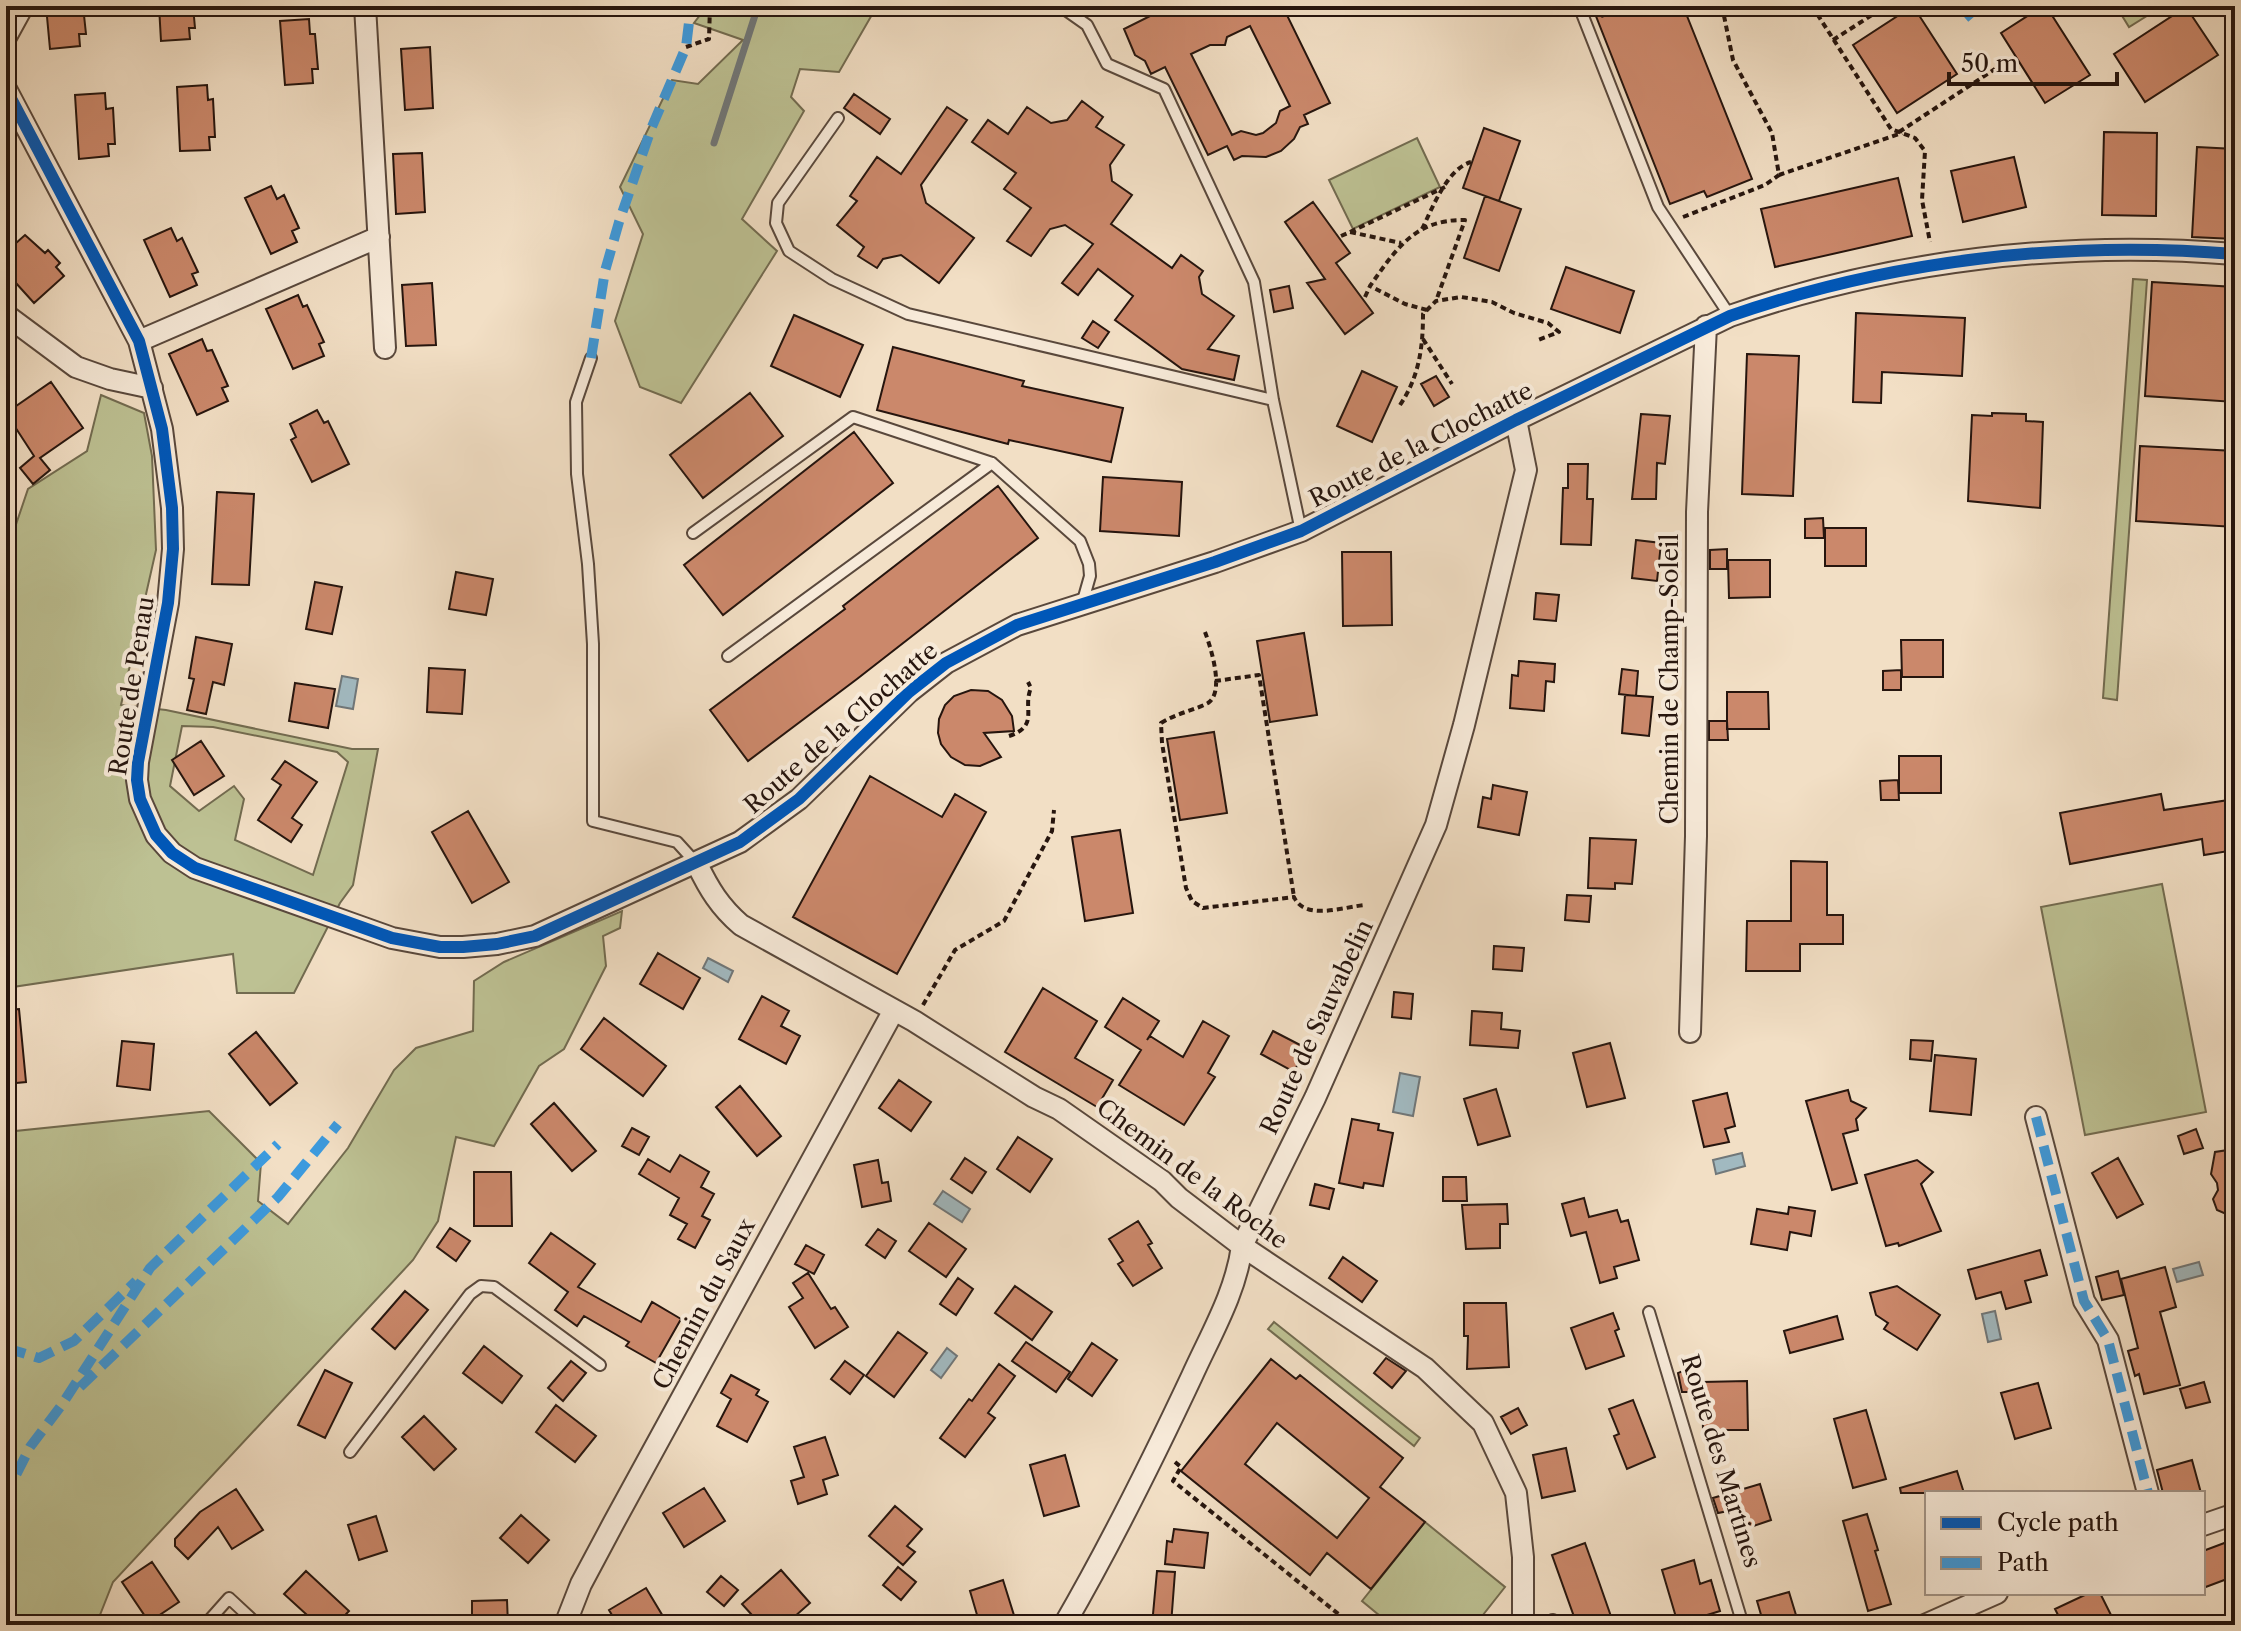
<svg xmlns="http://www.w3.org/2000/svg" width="2241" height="1631" font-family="'Libre Caslon Text',serif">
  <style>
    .green { fill: #bdc193; stroke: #726b50; stroke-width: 2; fill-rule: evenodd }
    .water { fill: #a1b9c0; stroke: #707779; stroke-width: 2 }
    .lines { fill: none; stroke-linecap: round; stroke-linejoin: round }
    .stream { stroke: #707779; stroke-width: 7 }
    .building { fill: #cb886b; stroke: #26150e; stroke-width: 2; fill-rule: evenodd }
    .service-casing { stroke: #59483c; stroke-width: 14 }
    .minor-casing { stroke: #59483c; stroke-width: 24 }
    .path { stroke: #26150e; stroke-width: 4; stroke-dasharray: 6 4; stroke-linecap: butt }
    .service { stroke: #f7ead9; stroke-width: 10 }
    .minor { stroke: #f7ead9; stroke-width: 20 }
    .quiet { stroke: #3c9ade; stroke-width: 10; stroke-dasharray: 20 10; stroke-linecap: butt }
    .cycleway-casing { stroke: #f7ead9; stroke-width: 17 }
    .cycleway { stroke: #0057b8; stroke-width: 12 }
    .labels { text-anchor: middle; stroke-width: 8; stroke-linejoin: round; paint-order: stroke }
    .street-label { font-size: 24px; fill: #26150e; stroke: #f7ead9 }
  </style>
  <rect width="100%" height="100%" fill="#f2dfc5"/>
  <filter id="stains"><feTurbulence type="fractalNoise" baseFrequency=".0025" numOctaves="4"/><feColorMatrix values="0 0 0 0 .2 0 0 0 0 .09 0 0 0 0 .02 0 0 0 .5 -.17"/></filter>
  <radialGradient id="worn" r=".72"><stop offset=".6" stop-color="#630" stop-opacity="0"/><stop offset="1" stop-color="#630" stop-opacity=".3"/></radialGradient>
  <path class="green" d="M707,6H877L839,72L800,69L791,97L804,111L742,219L777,251L681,403L640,387L615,321L643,234L620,187L672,80L698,84L743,40L694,23Z
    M2116,6H2145L2150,14L2129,27Z
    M1417,138L1440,187L1353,229L1329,180Z
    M2133,279L2147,280L2117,700L2103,698Z
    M101,395L144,413L152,456L156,550L121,705L166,710L352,749H378L353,885L340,903L294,993H237L233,954L6,988V554L28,489L87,451ZM182,726L213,727L337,752L348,762L313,875L235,840L244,799L234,786L199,811L170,786Z
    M2162,884L2206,1112L2085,1135L2041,907Z
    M622,911L620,928L603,936L606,966L564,1049L539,1066L494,1146L456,1137L438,1221L413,1260L113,1582L96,1625H6V1132L209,1111L261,1163L258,1201L288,1224L348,1148L394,1070L416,1048L473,1031L474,981L504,962Z
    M1274,1322L1420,1438L1414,1446L1268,1329Z
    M1425,1522L1505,1587L1475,1625H1391L1362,1601Z"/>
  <path class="water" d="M342,676L358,679L353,709L336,706Z
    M708,958L733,971L728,982L703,968Z
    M1400,1073L1420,1077L1413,1116L1393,1112Z
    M1742,1153L1745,1166L1716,1174L1713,1160Z
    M943,1191L970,1209L962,1222L934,1204Z
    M2199,1262L2203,1275L2177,1282L2173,1269Z
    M1995,1311L2001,1339L1988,1342L1982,1314Z
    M947,1348L957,1356L941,1378L931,1370Z"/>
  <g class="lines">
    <path class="stream" d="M714,143L758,6"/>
  </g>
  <path class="building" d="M46,6H83L86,34H79L80,46L50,49Z
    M159,6H193L195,28H189L190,39L161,41Z
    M1170,6H1272L1276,13L1284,9L1330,103L1304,115L1308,124L1300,127L1294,139L1281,151L1266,157L1242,156L1234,160L1227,146L1208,155L1165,67L1151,74L1145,61L1135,55L1124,29ZM1250,26L1290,106L1280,111L1276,123L1263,133L1256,135L1241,131L1232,135L1191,54L1210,45H1225L1227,37Z
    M1592,6H1683L1752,179L1707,197L1704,191L1670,204Z
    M1913,6L1957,74L1897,113L1853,45Z
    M2043,6H2046L2090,75L2045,103L2001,33Z
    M2186,7L2218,55L2145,102L2114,54Z
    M309,19L310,34H315L318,69H312L313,83L285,85L280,21Z
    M430,47L433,108L405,110L401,49Z
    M207,85L208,100L213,99L215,137H209L210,150L180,151L177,87Z
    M105,93L106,109L113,108L115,144H108L109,156L79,159L75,95Z
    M854,94L890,119L880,134L844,108Z
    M1082,101L1103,117L1096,127L1124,145L1110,165L1112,181L1132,195L1111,224L1172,268L1181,255L1203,271L1199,277L1202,294L1234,316L1208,349L1239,356L1234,380L1182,369L1115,320L1133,296L1098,269L1078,295L1062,283L1093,244L1065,225L1050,229L1031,256L1007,241L1031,208L1004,189L1016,173L972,142L988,120L1008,134L1027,107L1051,123L1067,120Z
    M947,107L967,120L921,185L926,203L974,238L939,283L901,255L883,259L877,268L858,256L864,247L837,225L857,201L850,196L877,157L901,174Z
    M1484,128L1520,141L1499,201L1463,188Z
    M2104,132L2157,133L2156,216L2102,215Z
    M2197,147L2235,149V239L2192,237Z
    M422,153L425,212L396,214L393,154Z
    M2014,157L2026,207L1963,222L1951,171Z
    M1898,178L1912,236L1775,267L1761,209Z
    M271,186L277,199L284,195L299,228L292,231L297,242L271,254L245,198Z
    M1485,196L1521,209L1499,271L1464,258Z
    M1313,202L1350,253L1336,263L1373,313L1345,334L1307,283L1325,279L1285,222Z
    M171,228L177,241L182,238L198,272L192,274L197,285L170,297L144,240Z
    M25,235L45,253L48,250L60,263L56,267L64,276L34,303L6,272V252Z
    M1566,267L1634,291L1620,333L1551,309Z
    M2152,282L2235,287V402L2145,396Z
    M432,283L436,345L406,346L402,285Z
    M1289,286L1293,308L1274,312L1270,290Z
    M298,295L303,307L307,305L324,342L319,344L324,356L293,369L266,309Z
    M1856,313L1965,318L1962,376L1882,372L1881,403L1853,402Z
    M794,315L863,345L840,397L771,366Z
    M1093,321L1109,332L1098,348L1082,338Z
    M202,339L207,351L212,350L228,386L222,388L228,401L197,415L169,354Z
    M893,347L1024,381L1022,386L1123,408L1111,462L1009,440L1008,444L877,410Z
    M1747,354L1799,356L1793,496L1742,494Z
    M1362,371L1397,387L1372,442L1337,426Z
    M1436,376L1449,397L1434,406L1421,384Z
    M51,382L83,428L40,458L50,470L33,484L20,468L34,456L6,413Z
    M750,393L783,436L703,498L670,455Z
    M317,410L324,423L328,421L349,464L312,482L291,440L296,437L290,424Z
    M1992,413L2026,414V421L2043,422L2040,508L1968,501L1972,415L1992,416Z
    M1641,414L1670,416L1665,464L1657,463L1656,499H1632Z
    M854,432L893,483L723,615L684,565Z
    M2140,446L2235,451V527L2136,521Z
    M1568,464H1588L1587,499H1593L1591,545L1561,544L1563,488H1568Z
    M1103,477L1182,482L1179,536L1100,531Z
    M998,486L1038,538L857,679L748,761L710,710L845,609L843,606Z
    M217,492L254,494L249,585L212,584Z
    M1823,518L1824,538H1805V519Z
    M1825,528H1866V566H1825Z
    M1636,540L1661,543L1657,581L1632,578Z
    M1727,549V569H1710V550Z
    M1342,552H1391L1392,625L1343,626Z
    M1728,560H1770V597L1729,598Z
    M456,572L493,579L486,615L449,609Z
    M315,582L342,587L332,634L306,629Z
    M1536,593L1559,595L1556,621L1534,619Z
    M1304,633L1317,715L1270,722L1257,641Z
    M196,637L232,644L224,685L213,682L206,714L187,710L194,679L189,678Z
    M1901,640H1943V677H1902Z
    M1519,661L1555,664L1554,682L1546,681L1544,711L1510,708L1512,675L1518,676Z
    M429,668L465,670L462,714L427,712Z
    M1622,669L1638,671L1636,696L1619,694Z
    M1901,670V690H1883V671Z
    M295,683L335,689L328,728L289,721Z
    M971,690L988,691L1002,700L1012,716L1014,731L984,733L1001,757L980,766L965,765L951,757L941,744L938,733L939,719L945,705L954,696Z
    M1727,692H1768L1769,729H1727Z
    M1625,695L1653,697L1649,736L1622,733Z
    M1709,721H1727L1728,740H1709Z
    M1214,732L1227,813L1180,820L1167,739Z
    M201,741L224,776L194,795L172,760Z
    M1899,756H1941V793H1899Z
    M285,761L317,782L292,818L302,825L291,842L258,820L281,785L272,779Z
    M870,776L942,817L955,794L986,812L897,974L793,917Z
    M1898,780L1899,800H1881L1880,781Z
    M1493,785L1527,792L1519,835L1478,827L1483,797L1491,799Z
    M2161,794L2164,810L2235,799V850L2204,855L2202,839L2070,864L2060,813Z
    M468,811L509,882L472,903L432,832Z
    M1120,830L1133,913L1085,921L1072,837Z
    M1590,838L1636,840L1632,884L1615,883V889L1588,888Z
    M1791,861L1827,862V915H1843V944H1800V971H1746L1747,921H1791Z
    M1567,895L1591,896L1589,922L1565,920Z
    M1494,946L1524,948L1522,971L1493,969Z
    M658,953L700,978L683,1009L640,984Z
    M1043,988L1097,1021L1075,1058L1113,1080L1097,1107L1005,1052Z
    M1394,992L1413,994L1411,1019L1392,1017Z
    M762,996L789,1011L781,1026L800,1036L786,1064L739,1039Z
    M1123,998L1159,1021L1147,1040L1150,1036L1183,1057L1203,1021L1229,1036L1208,1073L1215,1077L1184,1125L1119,1085L1141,1050L1105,1027Z
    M19,1009L26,1082L6,1084V1010Z
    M1472,1011L1502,1013L1501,1029L1520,1031L1518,1048L1470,1045Z
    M604,1018L666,1066L643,1096L581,1049Z
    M1273,1031L1306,1048L1294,1072L1261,1054Z
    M256,1032L297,1083L270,1105L229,1054Z
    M1911,1040L1933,1041L1931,1061L1910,1059Z
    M122,1041L154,1044L150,1090L117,1086Z
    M1610,1043L1625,1098L1587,1107L1573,1053Z
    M1935,1055L1976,1059L1971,1115L1930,1111Z
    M899,1080L931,1102L911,1131L879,1108Z
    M740,1086L781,1136L757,1156L716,1107Z
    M1496,1089L1510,1136L1478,1145L1464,1099Z
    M1848,1090L1851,1101L1866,1108L1856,1119L1858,1130L1843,1134L1857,1183L1832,1190L1806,1101Z
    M1727,1093L1735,1126L1725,1129L1729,1142L1704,1147L1693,1101Z
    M554,1103L596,1151L572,1171L531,1124Z
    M1352,1119L1379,1124L1378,1130L1393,1133L1383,1186L1364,1183L1363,1188L1339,1183Z
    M632,1128L649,1137L639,1155L622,1146Z
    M2196,1129L2203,1148L2184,1154L2178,1136Z
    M1018,1137L1052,1159L1030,1192L997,1169Z
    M2235,1149V1225L2231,1216L2217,1210L2213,1199L2218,1190L2217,1183L2211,1174L2215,1152Z
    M680,1155L709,1172L701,1187L714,1194L702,1216L710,1220L695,1248L678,1239L687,1224L670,1215L679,1198L639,1174L648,1159L670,1172Z
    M965,1158L986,1172L972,1193L951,1179Z
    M2118,1158L2143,1204L2117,1218L2092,1173Z
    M878,1160L882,1183L888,1182L891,1201L862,1207L854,1165Z
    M1917,1160L1933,1172L1921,1184L1941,1231L1899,1246L1898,1243L1886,1246L1865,1175Z
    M474,1172H511L512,1226H474Z
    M1443,1177H1466L1467,1201H1443Z
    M1315,1184L1334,1189L1329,1209L1310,1205Z
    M1584,1198L1589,1217L1617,1210L1621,1222L1628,1220L1639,1260L1614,1267L1617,1278L1600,1283L1586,1232L1571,1236L1562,1204Z
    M1507,1204L1508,1224H1500V1248L1466,1249L1462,1205Z
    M1789,1207L1815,1211L1811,1236L1790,1232L1787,1250L1751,1244L1757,1209L1788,1214Z
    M1138,1221L1152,1243L1148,1245L1162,1268L1133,1286L1118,1264L1123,1261L1109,1239Z
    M929,1223L966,1249L946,1277L909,1251Z
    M450,1228L470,1241L456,1261L437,1247Z
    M878,1229L896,1241L885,1258L866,1245Z
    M551,1233L595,1264L578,1287L641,1322L652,1302L681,1319L656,1363L626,1346L629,1342L584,1316L577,1326L555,1310L568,1292L529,1263Z
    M806,1245L824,1255L814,1274L795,1264Z
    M2040,1250L2047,1275L2025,1281L2031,1302L2006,1309L2001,1292L1976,1299L1968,1270Z
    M1343,1257L1377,1281L1362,1302L1329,1278Z
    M2165,1267L2176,1307L2160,1312L2180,1385L2144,1394L2139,1374L2135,1376L2128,1351L2138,1348L2121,1279Z
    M2118,1271L2124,1295L2102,1300L2096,1277Z
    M808,1273L831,1309L835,1307L848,1327L815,1348L789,1307L803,1298L793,1283Z
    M958,1278L973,1289L956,1315L940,1304Z
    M1015,1286L1052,1312L1032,1340L995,1313Z
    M1897,1286L1940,1315L1917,1350L1884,1329L1888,1323L1876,1315L1870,1293Z
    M405,1291L428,1310L395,1349L372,1329Z
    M1464,1303H1506L1509,1367L1467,1369L1468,1336H1464Z
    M1613,1313L1619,1329L1615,1331L1624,1356L1586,1369L1571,1328Z
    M1837,1316L1843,1339L1790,1353L1784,1331Z
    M898,1332L927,1353L894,1397L866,1376Z
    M1026,1342L1070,1372L1056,1392L1012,1361Z
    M1092,1343L1117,1360L1092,1396L1068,1379Z
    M484,1346L522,1376L502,1403L463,1373Z
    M1386,1358L1406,1371L1392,1388L1374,1373Z
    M1271,1359L1296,1379L1300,1375L1403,1458L1380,1487L1425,1522L1371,1589L1327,1553L1310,1575L1181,1471ZM1277,1423L1369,1498L1337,1538L1245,1464Z
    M571,1361L586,1373L563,1401L548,1388Z
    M845,1361L864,1375L850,1394L831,1379Z
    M999,1364L1015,1376L988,1413L995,1418L965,1457L940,1438L969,1399L972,1401Z
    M1697,1365V1392H1682L1678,1373Z
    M325,1370L352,1383L325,1438L298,1425Z
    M731,1375L759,1390L756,1395L768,1402L747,1442L717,1426L731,1399L721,1393Z
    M1747,1381L1748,1430H1703L1702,1382Z
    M2204,1382L2210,1402L2186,1408L2180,1389Z
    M2038,1383L2051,1428L2015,1439L2001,1393Z
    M1633,1400L1655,1457L1627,1469L1614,1436L1619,1434L1609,1409Z
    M556,1405L596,1436L575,1462L536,1432Z
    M1518,1408L1527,1425L1511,1434L1501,1417Z
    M1866,1410L1886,1479L1853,1488L1834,1419Z
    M424,1416L456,1449L434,1470L402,1437Z
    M825,1437L838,1475L823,1480L827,1494L798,1504L791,1481L804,1477L794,1447Z
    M1566,1448L1575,1491L1542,1498L1533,1455Z
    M1065,1455L1079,1506L1044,1516L1030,1465Z
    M2192,1460L2201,1493H2163L2157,1470Z
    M1957,1471L1964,1493H1901L1900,1488Z
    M1760,1484L1771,1520L1739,1531L1733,1510L1718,1513L1713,1498Z
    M704,1488L725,1521L684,1547L663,1513Z
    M236,1489L263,1530L232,1549L218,1527L188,1559L175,1546V1539L200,1512Z
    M895,1506L922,1529L907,1546L915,1552L903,1565L869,1536Z
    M1867,1514L1878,1550L1875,1551L1891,1604L1868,1611L1843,1521Z
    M521,1515L549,1540L528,1563L500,1538Z
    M376,1516L387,1551L359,1560L348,1525Z
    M1174,1529L1208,1533L1204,1568L1165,1564L1167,1541L1172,1542Z
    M2235,1539V1576L2203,1588V1551Z
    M1585,1543L1599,1582L1614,1625H1577L1552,1555Z
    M1694,1560L1700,1584L1711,1580L1720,1611L1678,1624L1662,1570Z
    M152,1562L179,1602L149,1622L122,1582Z
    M898,1567L916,1582L901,1600L883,1585Z
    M781,1570L810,1603L785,1625H761L742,1604Z
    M306,1571L349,1611L336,1625H318L284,1594Z
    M1157,1571L1175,1572L1171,1625H1152Z
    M721,1576L738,1590L724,1606L707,1592Z
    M1003,1580L1017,1625H980L970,1591Z
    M646,1588L664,1618L652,1625H618L609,1610Z
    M1789,1592L1799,1625H1764L1757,1601Z
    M2089,1593H2100L2116,1625H2063L2055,1609Z
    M507,1600L508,1625H472V1601Z"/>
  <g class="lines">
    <g class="service-casing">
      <path id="service" d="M1060,6L1087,25L1107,64L1164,89L1254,282L1273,400L1301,531
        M1579,6L1658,207L1730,316
        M838,118L778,203L776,223L789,251L832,279L908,314L1273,400
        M591,358L576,402L577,474L588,564L593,644V821L677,842L696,863
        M693,533L853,417L992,463
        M728,656L992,463L1080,541L1089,564L1090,576L1082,604
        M1649,1312L1743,1625
        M350,1452L470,1294L481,1286L494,1287L600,1365
        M1523,1621L1541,1624L1553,1620
        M205,1625L229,1598L258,1625"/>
    </g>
    <g class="minor-casing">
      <path id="minor" d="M365,6L385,348
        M6,37L23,6
        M6,89L139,341L162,429L172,508L173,549L168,603L138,762L137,780L140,799L156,835L172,853L195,868L392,938L440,947H463L497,944L535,936L740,842L799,799L909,692L946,663L1017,625L1215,562L1301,531L1516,420L1730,316C1891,260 2065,240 2235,254
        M6,315L76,367L110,379L152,388
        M139,341L379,237
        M697,864C709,889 720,907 741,925L914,1021L1034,1097L1059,1109L1162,1181L1179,1198L1242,1246L1425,1368L1483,1423L1516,1493L1523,1557V1625
        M1690,1032L1696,836L1697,512L1706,326
        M2036,1117L2084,1301L2108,1340L2148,1493
        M2203,1525L2235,1514
        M565,1625L581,1584L613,1524L894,1010
        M1064,1625C1111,1544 1152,1461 1192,1376C1211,1334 1236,1292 1242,1246L1315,1098L1436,825L1464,725L1526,470L1516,420
        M1925,1625L1997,1593"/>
    </g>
    <path class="path" d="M1722,6L1733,60L1772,133L1779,175L1902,133
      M1812,6L1891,129L1915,138L1925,151L1922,200L1930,242
      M1601,16L1629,6
      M1833,40L1886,6
      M686,47L709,39L710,6
      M1899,132L1995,69
      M1683,217L1765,185L1779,175
      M1422,229C1433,207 1447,169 1471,162
      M1350,232L1445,187
      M1341,236L1350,232L1401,243
      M1365,297L1370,286
      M1427,310L1405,304L1370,286C1396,249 1415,219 1465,220L1436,301
      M1423,339L1452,384
      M1400,405C1419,377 1423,348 1423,314L1436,301L1461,297L1492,302L1514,313L1548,323L1559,332L1538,340
      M1205,632C1211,648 1225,692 1208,703C1195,710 1177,713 1161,723L1162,743L1186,888L1192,901L1203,908L1294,897C1305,921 1343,907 1365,905
      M1215,681L1259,675L1294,897
      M1009,736C1040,726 1022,708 1031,688L1028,682
      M923,1005L955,950L1004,921L1052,831L1054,810
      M1175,1462L1181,1467L1173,1481L1352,1625"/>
    <use href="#service" class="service"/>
    <use href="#minor" class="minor"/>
    <path class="quiet" d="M1965,18L1979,6
      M591,358L605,271L619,222L651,129L686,47L691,6
      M2036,1117L2084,1301L2108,1340L2148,1493
      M6,1348L39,1358L74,1341L136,1281
      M80,1387L278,1197L338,1124
      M6,1502L10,1487L30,1447L61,1406L150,1268L278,1144"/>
    <g class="cycleway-casing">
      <path id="cycleway" d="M6,89L139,341L162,429L172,508L173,549L168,603L138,762L137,780L140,799L156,835L172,853L195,868L392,938L440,947H463L497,944L535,936L740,842L799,799L909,692L946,663L1017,625L1215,562L1301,531L1516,420L1730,316C1891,260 2065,240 2235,254"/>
    </g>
    <use href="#cycleway" class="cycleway"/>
  </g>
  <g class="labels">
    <g class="street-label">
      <text transform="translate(1421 445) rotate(-27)" y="8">Route de la Clochatte</text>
      <text transform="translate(1670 679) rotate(-90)" y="8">Chemin de Champ-Soleil</text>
      <text transform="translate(132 686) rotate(-81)" y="8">Route de Penau</text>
      <text transform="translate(841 728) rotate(-41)" y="8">Route de la Clochatte</text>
      <text transform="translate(1317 1027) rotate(-65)" y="8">Route de Sauvabelin</text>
      <text transform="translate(1192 1174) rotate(37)" y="8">Chemin de la Roche</text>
      <text transform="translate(704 1304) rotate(-62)" y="8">Chemin du Saux</text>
      <text transform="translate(1721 1461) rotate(73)" y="8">Route des Martines</text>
    </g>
  </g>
  <rect width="2241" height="1631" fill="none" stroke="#f2dfc5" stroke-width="32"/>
  <rect x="8" y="8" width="2225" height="1615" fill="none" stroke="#26150e" stroke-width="4"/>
  <rect x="16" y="16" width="2209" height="1599" fill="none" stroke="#26150e" stroke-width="2"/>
  <rect x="1925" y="1491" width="280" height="104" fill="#f7ead9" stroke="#a39588" stroke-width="2"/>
  <rect x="1941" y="1517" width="40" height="12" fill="#0057b8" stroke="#a39588" stroke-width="2"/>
  <text x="1997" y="1531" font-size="24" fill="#26150e">Cycle path</text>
  <rect x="1941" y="1557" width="40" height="12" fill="#3c9ade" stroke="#a39588" stroke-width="2"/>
  <text x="1997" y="1571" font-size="24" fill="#26150e">Path</text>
  <path d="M1949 72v12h168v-12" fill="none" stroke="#26150e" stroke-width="4"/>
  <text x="1961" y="72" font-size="24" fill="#26150e" stroke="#f7ead9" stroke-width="6" paint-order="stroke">50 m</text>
  <rect width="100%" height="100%" filter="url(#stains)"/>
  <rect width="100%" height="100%" fill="url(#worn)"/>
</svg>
